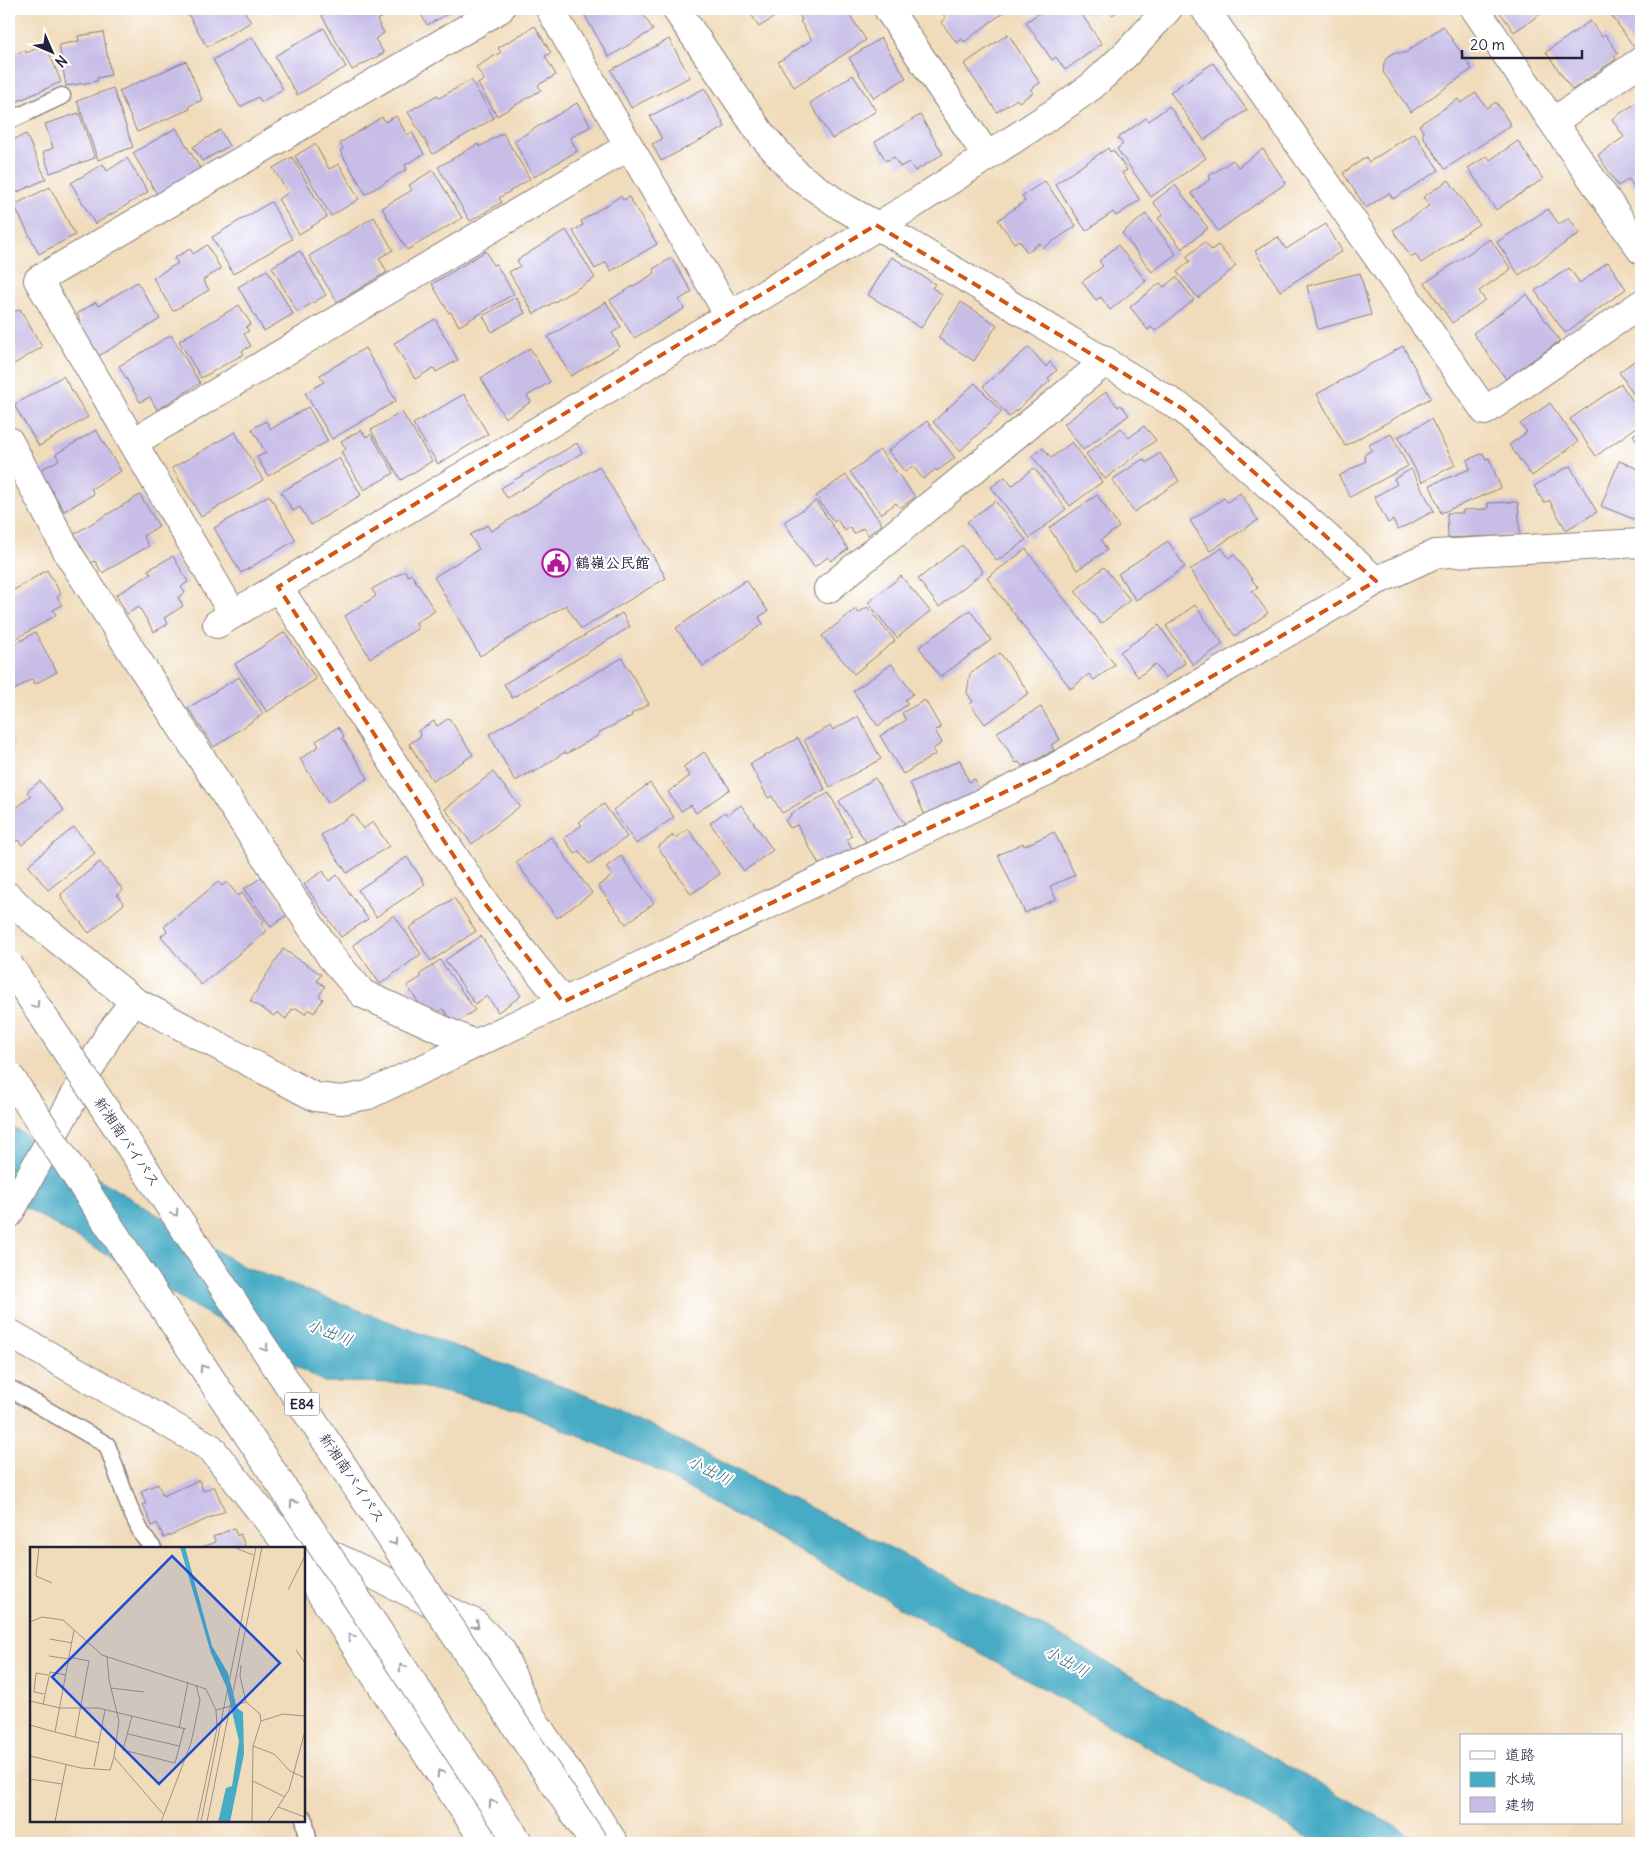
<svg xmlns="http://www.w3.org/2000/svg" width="1650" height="1852" font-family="Delius,'Klee One',sans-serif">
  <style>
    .water { fill: #46abc5; stroke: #346680 }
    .building { fill: #c7bde7 }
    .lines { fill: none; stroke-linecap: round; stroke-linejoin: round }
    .lane-casing { stroke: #897e7a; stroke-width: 19 }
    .street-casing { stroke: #897e7a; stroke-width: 30 }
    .lane { stroke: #fff; stroke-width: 16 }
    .street { stroke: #fff; stroke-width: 28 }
    .highway-bridge-casing { stroke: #897e7a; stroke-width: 30; stroke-linecap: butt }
    .highway-bridge { stroke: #fff; stroke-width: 28 }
    .oneway { stroke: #9c9ca7 }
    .marked { fill: none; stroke: #d45411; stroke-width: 4; stroke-dasharray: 10 6; stroke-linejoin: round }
    .labels { text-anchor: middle; stroke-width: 4; stroke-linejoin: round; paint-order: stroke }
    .shield { fill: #fff; stroke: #646476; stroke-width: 1 }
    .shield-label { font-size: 14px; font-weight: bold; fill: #22223b }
    .poi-label { font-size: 15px; font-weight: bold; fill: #22223b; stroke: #fff; text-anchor: start }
    .street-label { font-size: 15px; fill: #22223b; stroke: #fff }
    .water-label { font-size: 16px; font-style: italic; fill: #326079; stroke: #fff }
    .inset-road { fill: none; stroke: #9e9187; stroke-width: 1 }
    .view { fill: #1d4ed8; fill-opacity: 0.15; stroke: #1d4ed8; stroke-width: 2.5 }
    .inset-edge { fill: none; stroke: #22223b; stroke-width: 2.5 }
  </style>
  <rect width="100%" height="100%" fill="#fff"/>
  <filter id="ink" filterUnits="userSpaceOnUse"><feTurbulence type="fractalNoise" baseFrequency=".02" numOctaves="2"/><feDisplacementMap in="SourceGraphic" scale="10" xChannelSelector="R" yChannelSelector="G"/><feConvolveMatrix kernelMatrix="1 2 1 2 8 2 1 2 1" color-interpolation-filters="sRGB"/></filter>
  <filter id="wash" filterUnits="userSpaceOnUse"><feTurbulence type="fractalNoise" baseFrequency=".0096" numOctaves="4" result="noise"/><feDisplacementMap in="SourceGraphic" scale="20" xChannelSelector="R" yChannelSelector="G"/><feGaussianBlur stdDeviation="1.12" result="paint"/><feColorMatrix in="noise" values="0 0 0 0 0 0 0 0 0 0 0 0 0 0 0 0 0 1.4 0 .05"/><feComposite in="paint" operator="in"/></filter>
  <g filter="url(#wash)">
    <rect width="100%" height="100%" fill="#f0dbba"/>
    <path class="water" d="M9,1125L244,1267L606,1403L1055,1633L1424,1843H1318L650,1467L514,1408L403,1383L324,1382L9,1198Z"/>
    <g id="blocks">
      <path class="building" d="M185,9H243L251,22L207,47Z
        M327,9H387L389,13L377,20L384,33L375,39L384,53L352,70L320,12Z
        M418,9H457L427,25Z
        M581,9H640L653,30L609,57Z
        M748,9H787L759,27Z
        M806,9H846L866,40L794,87L778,62L812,40L800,21L802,20L799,14Z
        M939,9H1008L964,42L962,39L957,43L941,22L946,18Z
        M1046,9H1078L1102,44L1065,70L1056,57L1052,60L1026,22Z
        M1086,9H1101L1091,16Z
        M1108,9H1121L1112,15Z
        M1498,9H1548L1514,32Z
        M1607,9H1641V42L1634,47Z
        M1590,21L1602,37L1605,34L1618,53L1614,56L1616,59L1572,90L1546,52Z
        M535,26L551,53L545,56L556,75L538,85L541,90L497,116L478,84L484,80L476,67L501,52L498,48Z
        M1443,26L1472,69L1411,112L1383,72L1384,63L1387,57L1393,53H1405Z
        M324,28L346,67L297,95L275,56Z
        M103,32L111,75L97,78L98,81L66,86L59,45L79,41L78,36Z
        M1008,34L1040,83L1031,89L1033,93L1019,102L1017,99L997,112L964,64Z
        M252,37L283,89L261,102L258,97L240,107L213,60Z
        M881,38L906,78L874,98L849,58Z
        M669,39L690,77L631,108L611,70Z
        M46,45L61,82L9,105V57L25,50L26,53Z
        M186,61L202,100L189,106L190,109L137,132L119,91Z
        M1213,63L1247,110L1204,140L1170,92Z
        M853,75L876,111L832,139L810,103Z
        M471,80L494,118L433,154L408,112L437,95L439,98Z
        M113,88L133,147L98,160L77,101Z
        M705,88L725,127L661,161L652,144L662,139L650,116Z
        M1476,93L1487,108L1496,102L1511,125L1445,169L1422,135L1424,133L1419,125L1458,99L1461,103Z
        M1639,101L1641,104V182L1634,187L1629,179L1618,186L1598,155L1624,137L1612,119Z
        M577,103L591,126L570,138L577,151L534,177L514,141Z
        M1169,106L1206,158L1151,197L1117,149L1123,144L1118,138L1146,118L1149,121Z
        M79,113L95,158L50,173L43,152L53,148L45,124Z
        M920,115L943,154L915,171L909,162L900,167L894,157L886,161L875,142Z
        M396,116L407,135L412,132L424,154L405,165L407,169L366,194L340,151L343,149L340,143L382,117L385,122Z
        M176,128L201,170L158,196L133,153Z
        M220,130L229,146L202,161L193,147Z
        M503,133L530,179L499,198L502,202L470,221L438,167L478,144L479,147Z
        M1414,133L1439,170L1393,199L1389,193L1366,208L1343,173L1366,157L1369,162Z
        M26,134L46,179L9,196V142Z
        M1518,141L1543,179L1496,210L1468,168L1487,156L1490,160Z
        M315,144L329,169L339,164L359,199L331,216L295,156Z
        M1108,148L1110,152L1113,150L1127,170L1122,173L1140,200L1116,216L1113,212L1086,231L1055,184Z
        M1263,149L1286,183L1218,231L1191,193L1211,179L1209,176L1233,160L1238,167Z
        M292,157L327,217L299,234L278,199L288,193L273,168Z
        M127,158L148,192L95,224L71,183L103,164L107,171Z
        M433,170L462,218L407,250L382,208L412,190L409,185Z
        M1449,180L1479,224L1421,263L1415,254L1411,257L1393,230L1429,206L1423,197Z
        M1045,181L1076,226L1043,248L1040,243L1027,252L1019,240L1014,243L998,220L1025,201L1022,196Z
        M1175,185L1208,228L1182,249L1158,218L1163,215L1153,202Z
        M50,187L75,235L39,254L14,205Z
        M621,196L623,200L629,197L657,244L611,271L606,262L595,269L573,231L583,225L581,221Z
        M271,202L292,239L233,274L212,237Z
        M1548,209L1559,224L1569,218L1580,233L1519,275L1497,242Z
        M1146,214L1176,254L1152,272L1122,233Z
        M374,217L393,250L379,258L387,272L337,302L309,256Z
        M1326,224L1342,251L1280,291L1255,251L1278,237L1286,249Z
        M566,230L595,278L534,314L509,272L520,266L517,260Z
        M1490,239L1511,269L1479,291L1485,300L1452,323L1425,283Z
        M1205,242L1211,250L1218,245L1236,266L1198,298L1177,272L1190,261L1186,257Z
        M207,245L221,269L203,280L209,290L173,311L153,278L178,263L174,258L190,249L193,254Z
        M1118,245L1146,281L1110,310L1101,297L1096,300L1082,282L1103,266L1099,261Z
        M300,251L326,295L297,312L272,267Z
        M486,251L493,265L496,264L514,294L459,326L451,312L449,313L432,284Z
        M892,257L935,284L932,288L942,294L921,328L868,295Z
        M671,258L692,292L679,300L684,309L634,338L610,300L655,273L653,269Z
        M1608,262L1626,289L1565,333L1535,291L1569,268L1580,283Z
        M267,270L293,314L264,331L238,287Z
        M1360,273L1371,315L1318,329L1307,286Z
        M1176,277L1194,300L1155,331L1151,327L1148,330L1130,307L1160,283L1164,287Z
        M137,282L160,319L99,356L79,323L81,322L77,314L96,302L98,306Z
        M1527,294L1560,341L1506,379L1473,333Z
        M516,297L525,313L492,332L483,316Z
        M606,302L621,327L612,333L620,347L571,376L548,337Z
        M961,302L997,325L974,361L938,338Z
        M239,305L251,324L246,327L249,331L244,334L251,346L242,351L244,354L201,378L179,341Z
        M20,309L42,347L9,367V315Z
        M435,319L458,360L436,372L434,368L415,379L394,343Z
        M171,335L200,383L157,410L150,397L140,402L119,366Z
        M1403,346L1431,398L1345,446L1317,394Z
        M1029,347L1046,367L1050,362L1057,370L1048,378L1050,381L1009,417L983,386Z
        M365,348L396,401L332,439L305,393L324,382L320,375Z
        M530,348L550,382L527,396L531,402L505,418L481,378Z
        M1641,353V406L1619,372L1637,359L1635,357Z
        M63,376L88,417L39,446L14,405Z
        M975,383L1002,412L960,451L933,422Z
        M1621,384L1641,413V424L1596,456L1570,419Z
        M1106,392L1118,407L1121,405L1129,415L1083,450L1064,424Z
        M464,394L488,434L438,464L413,424Z
        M1550,403L1578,442L1532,476L1509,445L1527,432L1520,424Z
        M308,407L328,441L268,476L257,457L266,453L252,429L266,421L271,429Z
        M402,412L432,461L401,480L371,430Z
        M1431,419L1455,465L1422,482L1398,437Z
        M927,421L955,458L937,471L936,469L923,479L913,466L905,472L888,451Z
        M1144,426L1156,440L1105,479L1086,454L1121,428L1129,438Z
        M96,430L121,471L91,489L94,494L64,511L40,470L59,460L56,454Z
        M361,430L366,437L371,434L394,473L364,490L341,452L346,449L341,441Z
        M1641,430V447L1633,435Z
        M235,432L263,480L201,517L172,468Z
        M1391,434L1408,466L1350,497L1339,476L1366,461L1364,455L1372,450L1369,445Z
        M1072,442L1102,482L1070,506L1032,456L1043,448L1051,458Z
        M577,443L582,453L507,498L501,488Z
        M880,450L915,497L900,508L896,503L881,514L850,472Z
        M1160,453L1179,481L1134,512L1112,480L1143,459L1146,463Z
        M1483,453L1486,459L1489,458L1501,488L1441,513L1430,485L1470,469L1467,460Z
        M339,458L361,495L311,525L300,507L293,511L281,492Z
        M1619,461L1641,470V522L1601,506Z
        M599,466L666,578L581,629L566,605L480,656L434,577L479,549L470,535L487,525L491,531Z
        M1570,466L1597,512L1566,530L1549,500L1544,503L1534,486Z
        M1034,468L1066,509L1030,538L991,487L1005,477L1012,486Z
        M1411,469L1434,511L1398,530L1393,520L1388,523L1374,497L1397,484L1394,479Z
        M846,475L882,524L868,535L863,528L854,534L850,527L845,531L837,520L834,522L816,496Z
        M1240,493L1258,520L1210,551L1190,521L1224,498L1227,502Z
        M140,495L159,526L143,536L149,546L102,573L95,561L91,563L74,534Z
        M269,495L296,540L241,573L214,528Z
        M1097,495L1119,527L1101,540L1107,550L1077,570L1049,528Z
        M816,501L848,549L831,561L828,557L814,567L784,522Z
        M995,501L1026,540L997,561L967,522Z
        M1518,502L1520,535L1448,538L1447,513H1463V510L1488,509V503Z
        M1168,541L1185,567L1136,600L1118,574Z
        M962,545L983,572L939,607L918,579Z
        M1222,548L1229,558L1234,554L1258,588L1252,591L1268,613L1235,636L1190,570Z
        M1026,549L1115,665L1094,680L1089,674L1071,689L987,578Z
        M173,556L188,582L181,587L185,593L178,597L183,606L164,618L168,624L154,632L139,607L127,614L116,595L151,574L148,570Z
        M1104,567L1130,600L1101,624L1075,591Z
        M47,570L61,594L57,597L62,605L53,610L56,615L9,643V593Z
        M405,571L408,576L411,574L435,611L415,623L419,628L370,658L345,616L376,596L372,589Z
        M901,576L930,611L897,638L868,603Z
        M746,580L768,611L759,617L763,624L703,666L676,628Z
        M1195,605L1223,644L1193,665L1166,626Z
        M867,607L895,641L854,674L822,636L856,609L859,613Z
        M970,610L991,640L940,677L919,647Z
        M622,613L630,627L512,698L504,684Z
        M1159,625L1185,663L1165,678L1155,664L1138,677L1120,652Z
        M35,632L57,672L35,684L32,679L9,693V648Z
        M285,632L316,679L267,712L235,664Z
        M1000,653L1029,693L985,724L970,704L973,702L967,693L970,674Z
        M622,658L649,704L631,714L632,716L598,733L599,735L566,754L565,752L533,773V771L515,781L489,734Z
        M892,664L913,694L905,700L908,704L878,726L853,691Z
        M239,677L263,714L214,747L188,708Z
        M925,700L941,728L935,730L942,743L933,749L936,754L903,774L880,736L906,720L902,713Z
        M1041,707L1060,740L1051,745L1054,750L1028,765L1027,764L1022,766L1019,762L1016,763L997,732Z
        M858,716L881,759L830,787L804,740L831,726L833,730Z
        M449,718L473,755L433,781L409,744L421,736L418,731L434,721L437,726Z
        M338,727L344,736L342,738L368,778L328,803L300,759L319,746L316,741Z
        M9,734L15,745L9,749Z
        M798,738L825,789L782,813L772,796L768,798L750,764Z
        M704,752L730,789L696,813L691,805L681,811L668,792L690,776L683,767Z
        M960,760L969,782L975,779L981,792L926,817L910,783Z
        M493,772L520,806L472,844L445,809Z
        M875,778L906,826L868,845L839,801Z
        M40,781L64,810L22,845L18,840L14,843L9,836V814L31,796L27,792Z
        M650,783L674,817L636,844L613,810Z
        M829,793L852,836L847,839L852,850L821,868L797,825L790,828L785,820L791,816L790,814Z
        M604,804L627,837L589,864L579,851L575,854L564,838L582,825L579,822Z
        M741,805L773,850L744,871L710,823L725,812L727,815Z
        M353,814L363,829L373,822L389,846L347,873L321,835Z
        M74,827L95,853L48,890L28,865Z
        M688,829L720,874L691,894L658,847L673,835L675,838Z
        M1054,832L1075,875L1050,886L1056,899L1025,913L998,855L1023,843L1024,846Z
        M551,837L592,893L557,918L516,862Z
        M621,856L654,903L626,924L598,886L612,876L606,867Z
        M407,857L425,884L376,917L358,890Z
        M100,862L123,890L117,895L124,904L89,933L61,898L62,897L61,894Z
        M323,871L329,881L337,875L368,919L341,937L304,884Z
        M262,877L288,914L271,927L244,889Z
        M218,882L222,886L227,882L238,896L242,893L264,921L261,924L267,931L201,985L161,936L167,931L164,927Z
        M454,898L476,931L431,961L409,928Z
        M394,915L421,954L380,984L353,945Z
        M481,936L521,996L498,1012L487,996L475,1004L445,960Z
        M283,949L321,974L317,981L325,986L319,996L323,999L314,1013L308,1009L305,1014L296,1008L294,1010L292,1009L286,1019L277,1012L274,1016L250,1001Z
        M440,960L475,1010L454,1024L443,1009L434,1015L426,1013L407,986L421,977L419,975Z
        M199,1480L203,1491L214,1486L225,1511L164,1538L157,1523L152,1526L143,1504H146L141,1491L158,1484L163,1496Z
        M234,1528L237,1536L240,1534L246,1548H200L216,1542L213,1537Z"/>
    </g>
  </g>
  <g filter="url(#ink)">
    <use href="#blocks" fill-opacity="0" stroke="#897e7a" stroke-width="1"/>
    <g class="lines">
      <g class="lane-casing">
        <path id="lane" d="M9,121L62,96
          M9,1388L107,1445L130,1509L143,1536L153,1548
          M304,1818L309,1843"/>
      </g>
      <g class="street-casing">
        <path id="street" d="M550,9L629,146L729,315
          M676,9L761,134L797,175L841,206L908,243L1183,409L1376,581
          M888,9L987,156
          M1205,9L1485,411L1641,304
          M1475,9L1641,250
          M1553,122L1641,61
          M9,441L69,555L331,957L363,994L474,1044
          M134,442L629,146
          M278,587L486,905L563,1002
          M828,589L1106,361
          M233,614L38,280L500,9
          M217,624L906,209L1057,111L1092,86L1126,54L1168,9
          M9,897L26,914L134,1001L108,1036L9,1214
          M134,1001L315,1097L342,1100L368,1095L1047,772L1376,581L1435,554L1641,543
          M9,1333L211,1448L286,1543
          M275,1528L474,1623L501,1650L527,1710L614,1843
          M304,1568L486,1843"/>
      </g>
      <use href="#lane" class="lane"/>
      <use href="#street" class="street"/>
      <g class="highway-bridge-casing">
        <path id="highway-bridge" d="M9,965L594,1843
          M9,1075L519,1843"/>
      </g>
      <use href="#highway-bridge" class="highway-bridge"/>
    </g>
    <defs><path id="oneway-chevron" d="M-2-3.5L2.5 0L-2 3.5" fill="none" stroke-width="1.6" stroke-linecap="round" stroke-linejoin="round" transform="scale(1.25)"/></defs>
    <g class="oneway">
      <use href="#oneway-chevron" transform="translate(36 1005) rotate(56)"/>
      <use href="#oneway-chevron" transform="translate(175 1213) rotate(56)"/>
      <use href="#oneway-chevron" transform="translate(265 1348) rotate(56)"/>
      <use href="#oneway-chevron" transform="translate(203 1368) rotate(-124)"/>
      <use href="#oneway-chevron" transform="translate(293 1503) rotate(-124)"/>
      <use href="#oneway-chevron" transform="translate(394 1542) rotate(56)"/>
      <use href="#oneway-chevron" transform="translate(476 1625) rotate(40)"/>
      <use href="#oneway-chevron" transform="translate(351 1637) rotate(-123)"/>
      <use href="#oneway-chevron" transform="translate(402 1667) rotate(-124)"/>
      <use href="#oneway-chevron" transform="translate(440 1773) rotate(-123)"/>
      <use href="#oneway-chevron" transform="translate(492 1803) rotate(-124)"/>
    </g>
  </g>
  <path class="marked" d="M876,225L1183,409L1376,581L1047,772L563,1002L486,905L278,587Z"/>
  <defs>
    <g id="civic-ring" transform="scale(1.4375)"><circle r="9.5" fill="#fff" stroke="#b5179e" stroke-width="1.5"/><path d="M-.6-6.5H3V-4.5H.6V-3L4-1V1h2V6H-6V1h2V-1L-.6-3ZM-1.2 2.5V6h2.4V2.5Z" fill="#b5179e"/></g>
  </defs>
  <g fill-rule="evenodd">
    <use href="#civic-ring" x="556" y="563"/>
  </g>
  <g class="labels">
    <rect class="shield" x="284.5" y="1392.5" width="35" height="23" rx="4"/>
    <g class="shield-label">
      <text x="302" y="1409">E84</text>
    </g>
    <g class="poi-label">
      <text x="575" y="568">鶴嶺公民館</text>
    </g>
    <g class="street-label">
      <text transform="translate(127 1142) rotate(56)" y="5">新湘南バイパス</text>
      <text transform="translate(352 1478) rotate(56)" y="5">新湘南バイパス</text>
    </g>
    <g class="water-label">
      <text transform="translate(330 1332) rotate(21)" y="6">小出川</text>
      <text transform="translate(710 1470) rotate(27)" y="6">小出川</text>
      <text transform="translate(1067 1661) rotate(29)" y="6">小出川</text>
    </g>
  </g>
  <g transform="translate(30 1547)">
    <rect width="275" height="275" fill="#f0dbba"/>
    <path d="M150,0H155L182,99L198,126L207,161L213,165L214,207L200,275H188L196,241L202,239L209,194L196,139L181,106Z" fill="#46abc5"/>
    <path class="inset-road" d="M9,0L6,29L22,36M206,1L223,8M258,43L275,9M0,75L12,70L33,73L72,108L176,142L186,163M44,83L25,185L69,196M20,92L42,96M266,103L275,116M19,109L39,112M39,110L59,114L45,190M77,110L79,133L89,174L84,210L133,267M81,141L114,145M14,147L4,145L6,126L18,128M0,154L30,161H68L156,182M216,155L230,167L231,174L223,199L222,275M13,157L20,125L36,128M102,169L93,203L145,216L154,182M231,174L253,167L275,169M0,178L25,185M149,181L158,135M98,187L149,199M223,199L244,207L260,224L275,231M0,209L51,221L80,223L84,210M64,220L75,163M0,232L32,237M223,234L255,250M248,260L275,270M25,275L36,218M131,275L161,196L170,153L166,138M167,275L187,181L186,163L216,155L210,129L211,118M171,275L226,0M177,275L232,0M238,275L259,243L275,184"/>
    <path class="view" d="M142,9L250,116L129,237L22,130Z"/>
    <rect width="275" height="275" class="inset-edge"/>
  </g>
  <rect width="1650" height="1852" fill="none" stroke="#fff" stroke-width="30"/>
  <rect x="1460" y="1734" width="162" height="90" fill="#ffffff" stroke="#a7a7b1"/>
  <rect x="1470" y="1751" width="25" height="8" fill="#ffffff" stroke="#a7a7b1"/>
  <text x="1505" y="1760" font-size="15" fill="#22223b">道路</text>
  <rect x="1470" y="1772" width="25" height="15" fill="#46abc5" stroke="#a7a7b1"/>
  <text x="1505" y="1784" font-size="15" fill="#22223b">水域</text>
  <rect x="1470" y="1797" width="25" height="15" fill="#c7bde7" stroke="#a7a7b1"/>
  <text x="1505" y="1810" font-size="15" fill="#22223b">建物</text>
  <g transform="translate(52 52) rotate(135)" stroke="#ffffff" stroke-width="4" paint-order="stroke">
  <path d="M0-4L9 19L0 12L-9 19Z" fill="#22223b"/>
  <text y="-8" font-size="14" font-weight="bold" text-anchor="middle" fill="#22223b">N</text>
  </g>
  <path d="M1462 50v8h120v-8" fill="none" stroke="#22223b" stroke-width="2.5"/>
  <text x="1470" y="50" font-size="15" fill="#22223b" stroke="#ffffff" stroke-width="4" paint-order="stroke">20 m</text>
</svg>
